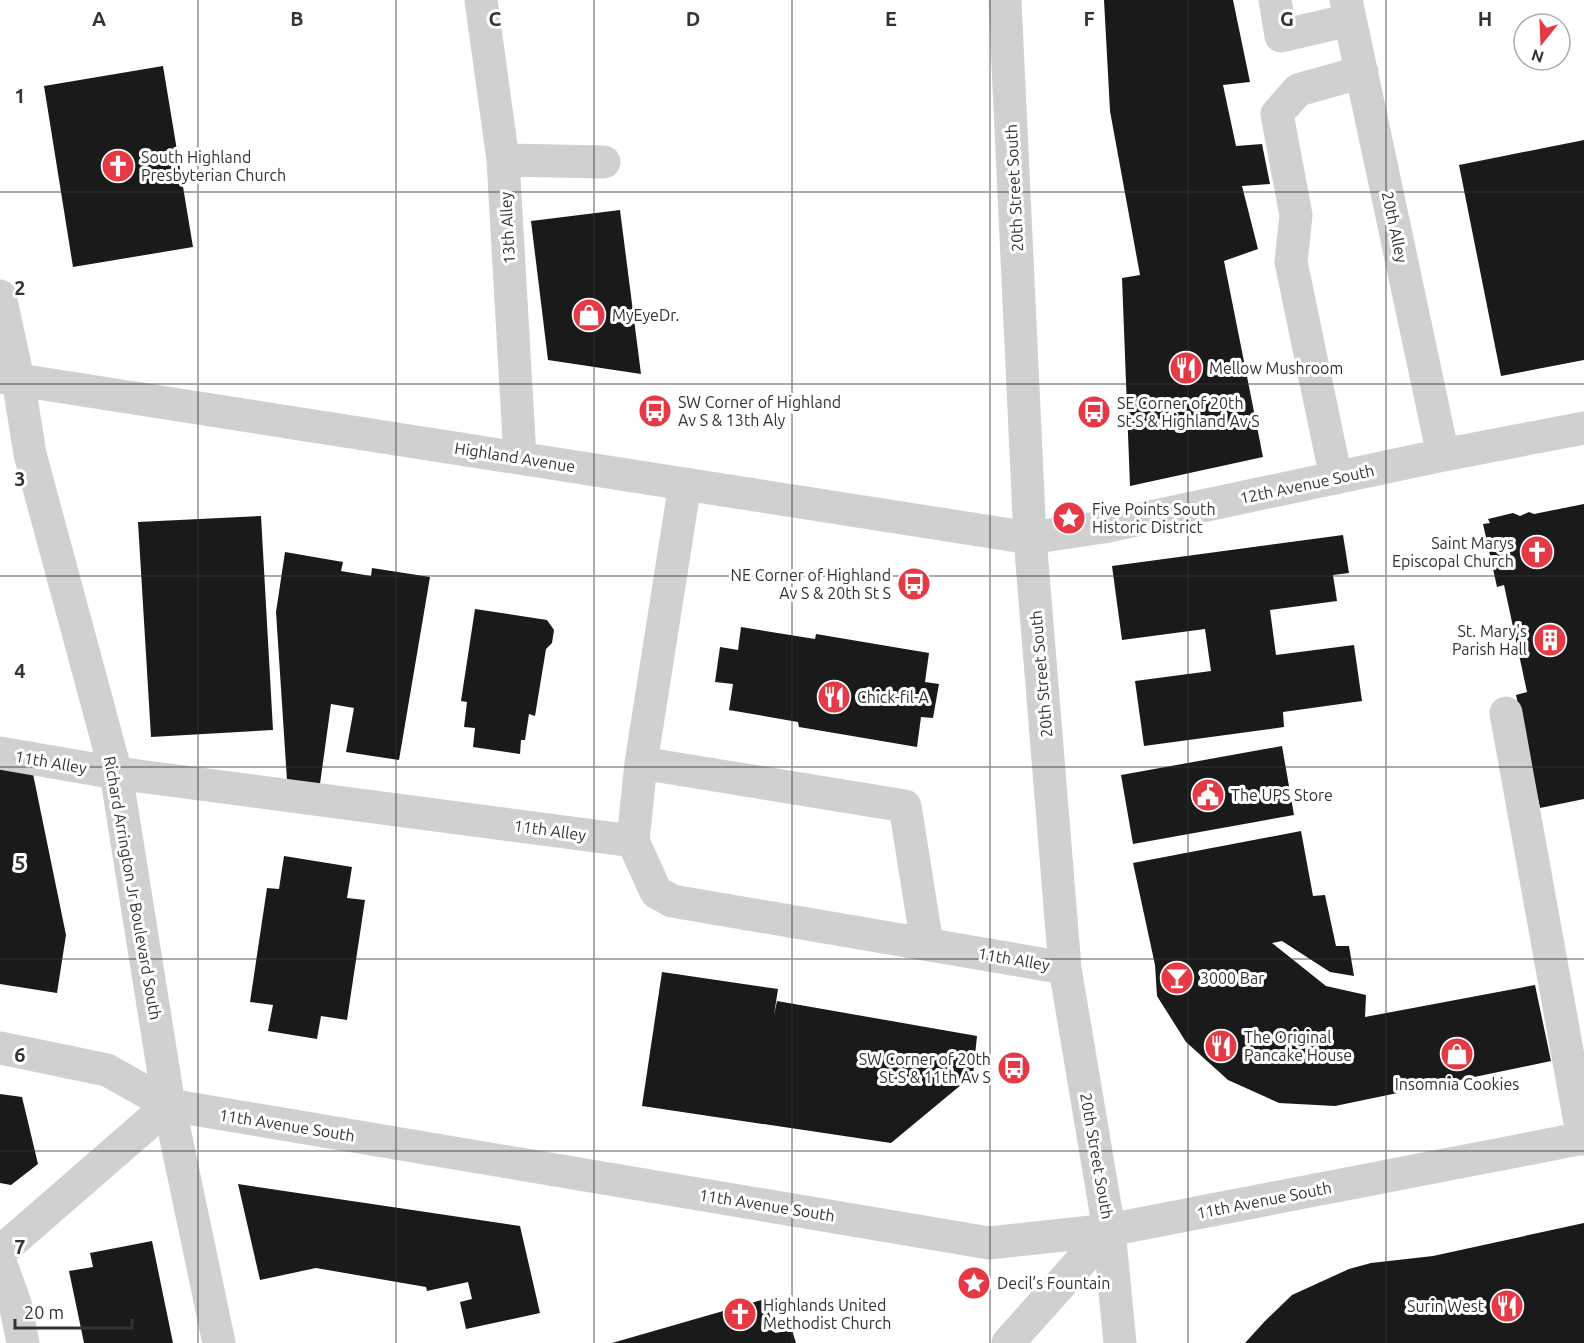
<svg xmlns="http://www.w3.org/2000/svg" width="1584" height="1343" font-family="Ubuntu,sans-serif">
  <style>
    .building { fill: #1a1a1a }
    .lines { fill: none; stroke-linecap: round; stroke-linejoin: round }
    .minor { stroke: #d0d0d0; stroke-width: 33 }
    .grid { fill: none; stroke: #333; stroke-width: 1.5; stroke-opacity: 0.55 }
    .labels { text-anchor: middle; stroke-width: 6; stroke-linejoin: round; paint-order: stroke }
    .poi-label { font-size: 16px; fill: #333; stroke: #fff; text-anchor: start }
    .street-label { font-size: 16px; fill: #333; stroke: #fff }
    .grid-label { font-size: 20px; text-anchor: middle; font-weight: bold; fill: #333; stroke: #fff; stroke-width: 6; stroke-linejoin: round; paint-order: stroke }
  </style>
  <rect width="100%" height="100%" fill="#fff"/>
  <path class="building" d="M1104,0H1233L1250,82L1223,85L1236,146L1262,144L1270,184L1242,186L1258,249L1224,261L1263,457L1130,486L1122,278L1140,275L1110,111Z
    M163,66L193,247L73,267L44,86Z
    M1584,140V360L1501,376L1459,165Z
    M620,210L641,374L548,360L531,221Z
    M1584,504V799L1540,808L1516,695L1527,692L1504,585L1497,587L1483,524L1490,523L1488,519L1513,513L1520,516L1529,512L1534,514Z
    M261,516L273,730L151,737L138,522Z
    M1343,535L1349,573L1333,575L1337,601L1270,610L1276,655L1354,645L1362,701L1283,712L1284,727L1144,746L1135,681L1211,671L1205,629L1122,640L1112,566Z
    M285,552L343,562L341,571L371,576L372,568L430,577L399,760L346,752L354,708L331,704L320,784L287,780L276,612Z
    M475,609L547,620L554,630L552,643L546,649L535,716L529,714L525,740H521L520,754L473,747L475,728L464,727L467,702L461,701Z
    M741,627L815,639L816,634L929,653L925,682L939,684L933,718L921,717L917,747L799,727L798,722L729,710L733,684L715,682L720,647L738,650Z
    M1282,746L1294,815L1133,844L1121,775Z
    M0,765L32,769L66,935L57,993L0,984Z
    M1301,831L1313,896L1325,895L1336,946H1349L1354,976L1330,972L1282,941L1272,943L1326,986L1366,995L1365,1017L1535,985L1551,1061L1335,1106L1279,1103L1228,1080L1186,1042L1157,996L1155,965L1133,863Z
    M284,856L352,867L347,898L365,900L347,1020L321,1016L317,1039L268,1031L273,1005L250,1002L267,888L279,889Z
    M662,972L778,989L774,1015L777,1001L977,1036L973,1075L891,1143L642,1106Z
    M0,1094L22,1097L38,1164L11,1185L0,1183Z
    M238,1184L520,1226L540,1313L466,1329L460,1302L472,1299L468,1282L427,1291L426,1287L316,1268L260,1280Z
    M1584,1223V1343H1245L1265,1321L1292,1295L1349,1269L1371,1263L1433,1256Z
    M152,1241L173,1343H84L69,1271L93,1267L90,1253Z
    M765,1299L775,1333L792,1330L796,1343H612Z"/>
  <g class="lines">
    <path class="minor" d="M481,0L503,160L520,458
      M1005,0L1030,538L1065,968L1109,1230L1120,1343
      M1275,0L1281,36L1350,20
      M1346,0L1443,455
      M503,160L604,162
      M0,296L18,379L30,454L116,773L169,1105L219,1343
      M0,377L1030,538L1103,527L1443,455L1584,428
      M1336,478L1291,262L1296,215L1277,114L1298,90L1362,72
      M1506,713L1583,1139
      M0,753L116,773L633,841L656,892L672,901L1065,968
      M641,763L905,806L927,944
      M633,841L641,763L685,484
      M0,1048L107,1070L169,1105
      M0,1252L169,1105L989,1243L1109,1230L1584,1138
      M0,1262L15,1303L23,1343
      M1008,1343L1109,1230"/>
  </g>
  <path class="grid" d="M198,0V1343M396,0V1343M594,0V1343M792,0V1343M990,0V1343M1188,0V1343M1386,0V1343M0,192H1584M0,384H1584M0,576H1584M0,767H1584M0,959H1584M0,1151H1584"/>
  <defs>
    <g id="church-disc" transform="scale(1.725)"><circle r="9.5" fill="#e63946" stroke="#fff"/><path d="M-1.2-6h2.4v3.5h3.3v2.4h-3.3V6h-2.4V-.1h-3.3v-2.4h3.3Z" fill="#fff"/></g>
    <g id="shop-disc" transform="scale(1.725)"><circle r="9.5" fill="#e63946" stroke="#fff"/><path d="M-5-2.5h2.3a2.7 3.5 0 0 1 5.4 0H5L5.5 6h-11ZM-1.5-2.5h3a1.5 2.3 0 0 0-3 0Z" fill="#fff"/></g>
    <g id="restaurant-disc" transform="scale(1.725)"><circle r="9.5" fill="#e63946" stroke="#fff"/><path d="M-5-6h1v4h1v-4h1v4h1v-4h1v5L-1.5 .5V6h-2V.5L-5-1ZM5-6V6H3V1.5H1.5Q1.5-4 5-6Z" fill="#fff"/></g>
    <g id="bus-disc" transform="scale(1.725)"><circle r="9.5" fill="#e63946" stroke="#fff"/><path d="M-5-6H5V4H4V6H2V4H-2V6H-4V4H-5ZM-3.5-4V0h7V-4ZM-3.5 1.2v1.5H-2V1.2ZM2 1.2v1.5H3.5V1.2Z" fill="#fff"/></g>
    <g id="sight-disc" transform="scale(1.725)"><circle r="9.5" fill="#e63946" stroke="#fff"/><path d="M0-6L1.8-2.2L6-1.7L2.9 1.2L3.7 5.4L0 3.3L-3.7 5.4L-2.9 1.2L-6-1.7L-1.8-2.2Z" fill="#fff"/></g>
    <g id="building-disc" transform="scale(1.725)"><circle r="9.5" fill="#e63946" stroke="#fff"/><path d="M-4-6H4V6H1V3H-1V6H-4ZM-2.5-4.3h1.7v1.8h-1.7ZM.8-4.3h1.7v1.8H.8ZM-2.5-1h1.7V.8h-1.7ZM.8-1h1.7V.8H.8Z" fill="#fff"/></g>
    <g id="civic-disc" transform="scale(1.725)"><circle r="9.5" fill="#e63946" stroke="#fff"/><path d="M-.6-6.5H3V-4.5H.6V-3L4-1V1h2V6H-6V1h2V-1L-.6-3ZM-1.2 2.5V6h2.4V2.5Z" fill="#fff"/></g>
    <g id="bar-disc" transform="scale(1.725)"><circle r="9.5" fill="#e63946" stroke="#fff"/><path d="M-6-5H6L.8 .8V4.5H3.5V6h-7V4.5H-.8V.8Z" fill="#fff"/></g>
  </defs>
  <g fill-rule="evenodd">
    <use href="#church-disc" x="118" y="166"/>
    <use href="#shop-disc" x="589" y="315"/>
    <use href="#restaurant-disc" x="1186" y="368"/>
    <use href="#bus-disc" x="655" y="411"/>
    <use href="#bus-disc" x="1094" y="412"/>
    <use href="#sight-disc" x="1069" y="518"/>
    <use href="#church-disc" x="1537" y="552"/>
    <use href="#bus-disc" x="914" y="584"/>
    <use href="#building-disc" x="1550" y="640"/>
    <use href="#restaurant-disc" x="834" y="697"/>
    <use href="#civic-disc" x="1208" y="795"/>
    <use href="#bar-disc" x="1177" y="978"/>
    <use href="#restaurant-disc" x="1221" y="1046"/>
    <use href="#shop-disc" x="1457" y="1054"/>
    <use href="#bus-disc" x="1014" y="1068"/>
    <use href="#sight-disc" x="974" y="1283"/>
    <use href="#restaurant-disc" x="1507" y="1306"/>
    <use href="#church-disc" x="740" y="1314"/>
  </g>
  <g class="labels">
    <g class="poi-label">
      <text x="141" y="163">South Highland<tspan x="141" dy="18">Presbyterian Church</tspan></text>
      <text x="612" y="321">MyEyeDr.</text>
      <text x="1209" y="374">Mellow Mushroom</text>
      <text x="678" y="408">SW Corner of Highland<tspan x="678" dy="18">Av S &amp; 13th Aly</tspan></text>
      <text x="1117" y="409">SE Corner of 20th<tspan x="1117" dy="18">St S &amp; Highland Av S</tspan></text>
      <text x="1092" y="515">Five Points South<tspan x="1092" dy="18">Historic District</tspan></text>
      <text x="1514" y="549" text-anchor="end">Saint Marys<tspan x="1514" dy="18">Episcopal Church</tspan></text>
      <text x="891" y="581" text-anchor="end">NE Corner of Highland<tspan x="891" dy="18">Av S &amp; 20th St S</tspan></text>
      <text x="1527" y="637" text-anchor="end">St. Mary's<tspan x="1527" dy="18">Parish Hall</tspan></text>
      <text x="857" y="703">Chick-fil-A</text>
      <text x="1231" y="801">The UPS Store</text>
      <text x="1200" y="984">3000 Bar</text>
      <text x="1244" y="1043">The Original<tspan x="1244" dy="18">Pancake House</tspan></text>
      <text x="991" y="1065" text-anchor="end">SW Corner of 20th<tspan x="991" dy="18">St S &amp; 11th Av S</tspan></text>
      <text x="1457" y="1090" text-anchor="middle">Insomnia Cookies</text>
      <text x="997" y="1289">Decil’s Fountain</text>
      <text x="763" y="1311">Highlands United<tspan x="763" dy="18">Methodist Church</tspan></text>
      <text x="1484" y="1312" text-anchor="end">Surin West</text>
    </g>
    <g class="street-label">
      <text transform="translate(1014 188) rotate(-93)" y="6">20th Street South</text>
      <text transform="translate(1395 227) rotate(78)" y="6">20th Alley</text>
      <text transform="translate(507 228) rotate(-93)" y="6">13th Alley</text>
      <text transform="translate(515 457) rotate(9)" y="6">Highland Avenue</text>
      <text transform="translate(1307 484) rotate(-12)" y="6">12th Avenue South</text>
      <text transform="translate(1041 674) rotate(-95)" y="6">20th Street South</text>
      <text transform="translate(51 762) rotate(10)" y="6">11th Alley</text>
      <text transform="translate(550 830) rotate(8)" y="6">11th Alley</text>
      <text transform="translate(133 888) rotate(80)" y="6">Richard Arrington Jr Boulevard South</text>
      <text transform="translate(1014 959) rotate(10)" y="6">11th Alley</text>
      <text transform="translate(287 1125) rotate(9)" y="6">11th Avenue South</text>
      <text transform="translate(1097 1156) rotate(80)" y="6">20th Street South</text>
      <text transform="translate(1264 1200) rotate(-11)" y="6">11th Avenue South</text>
      <text transform="translate(767 1205) rotate(9)" y="6">11th Avenue South</text>
    </g>
  </g>
  <g class="grid-label">
    <text x="99" y="26">A</text>
    <text x="297" y="26">B</text>
    <text x="495" y="26">C</text>
    <text x="693" y="26">D</text>
    <text x="891" y="26">E</text>
    <text x="1089" y="26">F</text>
    <text x="1287" y="26">G</text>
    <text x="1485" y="26">H</text>
    <text x="20" y="103">1</text>
    <text x="20" y="295">2</text>
    <text x="20" y="486">3</text>
    <text x="20" y="678">4</text>
    <text x="20" y="870">5</text>
    <text x="20" y="1062">6</text>
    <text x="20" y="1254">7</text>
  </g>
  <g transform="translate(1542 42) rotate(198)"><circle r="28" fill="#ffffff" stroke="#adadad" stroke-width="1.5"/>
  <path d="M0-4.5L10 22L0 15L-10 22Z" fill="#e63946"/>
  <text y="-9" font-size="16" font-weight="bold" text-anchor="middle" fill="#333333">N</text>
  </g>
  <path d="M15 1319v9h117v-9" fill="none" stroke="#333333" stroke-width="3"/>
  <text x="24" y="1319" font-size="18" fill="#333333" stroke="#ffffff" stroke-width="4.5" paint-order="stroke">20 m</text>
</svg>
